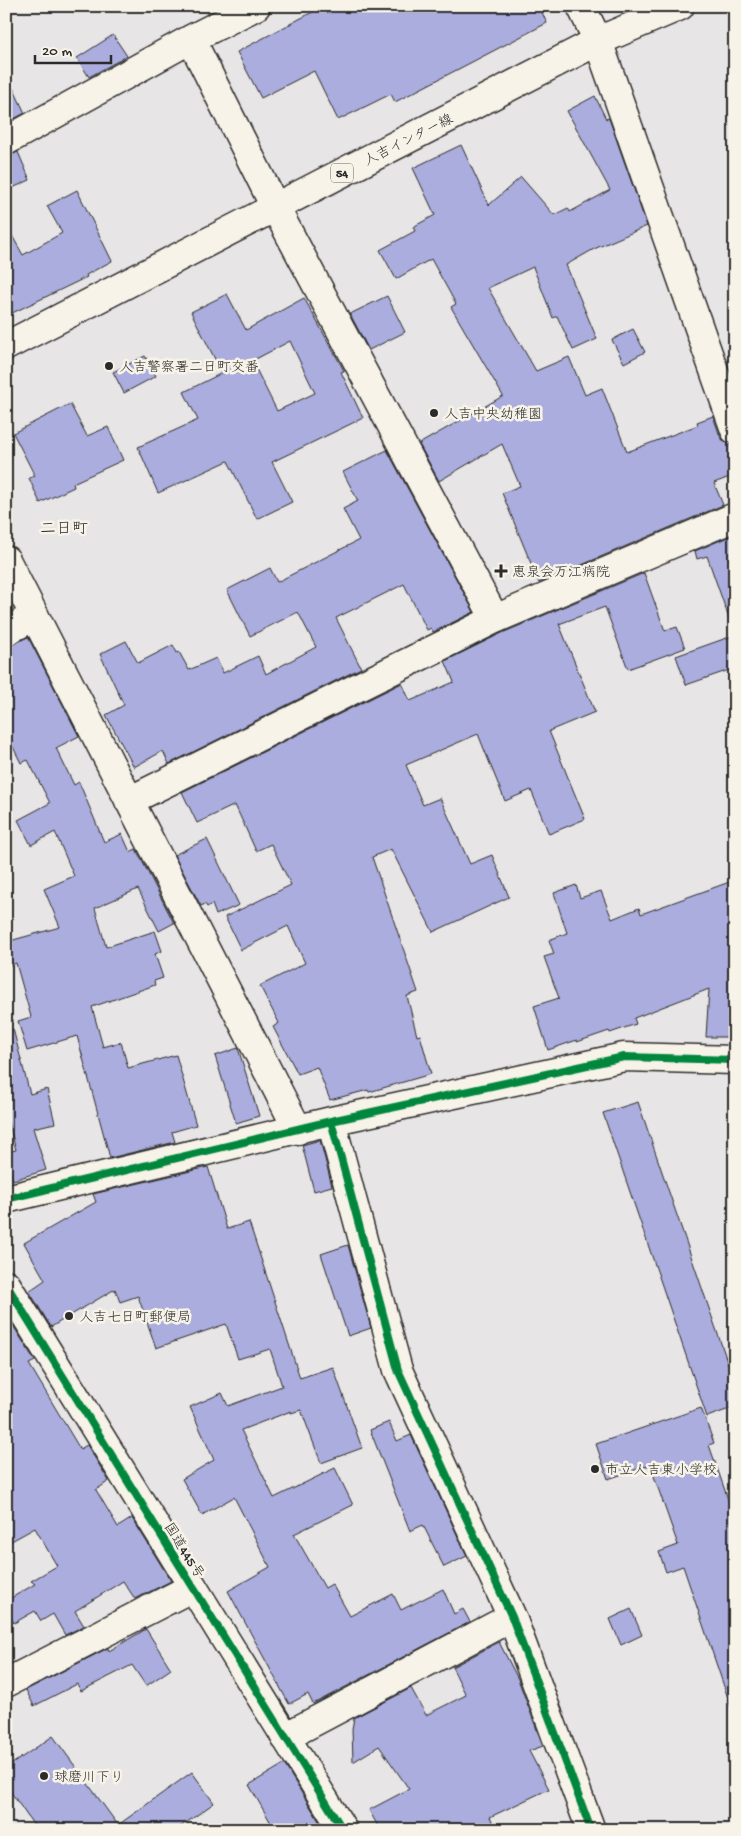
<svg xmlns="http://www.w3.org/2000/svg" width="741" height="1836" font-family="'Gochi Hand','Klee One',sans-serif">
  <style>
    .building { fill: #aaadde; stroke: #2b2b2b; fill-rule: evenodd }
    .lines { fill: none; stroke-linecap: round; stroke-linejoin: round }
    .minor-casing { stroke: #2b2b2b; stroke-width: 31 }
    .major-casing { stroke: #2b2b2b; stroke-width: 31 }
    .highway-casing { stroke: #2b2b2b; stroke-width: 31 }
    .minor { stroke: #f7f3e8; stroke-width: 28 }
    .major { stroke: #f7f3e8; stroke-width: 28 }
    .highway { stroke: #f7f3e8; stroke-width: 28 }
    .cycleway-casing { stroke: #f7f3e8; stroke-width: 11 }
    .cycleway { stroke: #00873e; stroke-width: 8 }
    .poi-dot { fill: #2b2b2b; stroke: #f7f3e8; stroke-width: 2 }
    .labels { text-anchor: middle; stroke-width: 5; stroke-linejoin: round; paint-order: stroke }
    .shield { fill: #f7f3e8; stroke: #686764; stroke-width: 1 }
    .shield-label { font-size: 12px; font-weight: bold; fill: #2b2b2b }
    .street-label { font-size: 14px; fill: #2b2b2b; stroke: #f7f3e8 }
    .poi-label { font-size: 14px; fill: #2b2b2b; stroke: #f7f3e8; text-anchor: start }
    .quarter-label { font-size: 16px; fill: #2b2b2b; stroke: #f7f3e8 }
  </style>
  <rect width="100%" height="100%" fill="#e8e5e6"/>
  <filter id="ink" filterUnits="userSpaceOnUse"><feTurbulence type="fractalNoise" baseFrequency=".02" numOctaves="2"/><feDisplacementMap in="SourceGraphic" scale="10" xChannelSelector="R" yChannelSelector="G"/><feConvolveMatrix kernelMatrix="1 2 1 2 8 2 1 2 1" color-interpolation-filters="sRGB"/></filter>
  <g filter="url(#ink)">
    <path class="building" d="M324,6H539L547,23L395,102L391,94L338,120L314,71L261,98L237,52Z
      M113,35L127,56L89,77L77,58Z
      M6,73L25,113L6,123Z
      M595,96L606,119L608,118L610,121L647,226L594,249L566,265L597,339L573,350L557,316L553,318L533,267L488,288L536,371L569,357L585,395L602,388L627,452L698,425L697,422L713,416L720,436L724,442L730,444L735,459V475L714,483L723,505L539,583L502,493L520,486L502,444L439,481L419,444L503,396L451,307L456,304L431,259L396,279L380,250L415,231L413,227L435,215L413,168L461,145L489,205L521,177L554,215L568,208L570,212L610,190L567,111Z
      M18,152L30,180L6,191V157Z
      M77,190L112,261L86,275L87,277L6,316V225L23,255L62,233L47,206Z
      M227,294L246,330L304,298L341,365L344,371L341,372L363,418L272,462L292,502L257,519L228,461L158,493L138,447L198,420L184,392L222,373L191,312ZM290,341L315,393L277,411L252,361Z
      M387,296L405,332L369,350L350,314Z
      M633,329L645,352L624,363L612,340Z
      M145,356L156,376L124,393L113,372Z
      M70,404L87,436L108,427L123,460L73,483L74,487L40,503L29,478L35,476L13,433Z
      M387,450L474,612L433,632L431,628L427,630L404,584L336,618L361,668L169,764L163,751L134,767L106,715L124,705L100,654L126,641L138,663L173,645L177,653L179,652L189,670L216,658L223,673L258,656L266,674L316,647L298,612L250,636L227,590L270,568L277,582L359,540L343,509L358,501L343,472Z
      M735,534V626L732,627L707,556L697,559L695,551Z
      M644,573L665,631L677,627L685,648L628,669L605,607L559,624L595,712L549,731L585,819L549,834L531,790L505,801L478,734L406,765L423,805L440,798L470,864L492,855L509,897L433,932L391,849L372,857L418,992L407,996L417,1036L420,1035L431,1074L369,1092L368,1090L330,1100L317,1067L298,1074L273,1027L279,1023L260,986L305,963L288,926L241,950L225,917L291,885L271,844L256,851L235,805L197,823L182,792L402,683L410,701L454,682L445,661L502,633Z
      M735,635V668L686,685L676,656Z
      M28,637L79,736L56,748L74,785L79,782L104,842L122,834L130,852L136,849L174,923L159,931L138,889L95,908L106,947L155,931L162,951L155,954L163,978L154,981L155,985L92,1007L103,1047L121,1042L128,1068L176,1055L196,1125L172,1132L175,1142L110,1158L77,1036L27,1051L18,1021L31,1017L16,963L6,967V942L60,927L44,889L74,876L55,832L31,845L18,820L50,803L28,760L21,763L6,733V646Z
      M207,839L239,905L216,915L212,904L207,907L205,904L201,906L174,855Z
      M735,880V1037H706L709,989L634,1018L636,1024L610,1033L609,1031L577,1042V1040L548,1050L534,1006L559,998L544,957L554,954L549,940L567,933L554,893L576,885L580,898L601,891L612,919L639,908L641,914Z
      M13,1029L30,1094L47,1089L55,1123L33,1128L46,1170L13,1180L6,1159V1152L16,1150L6,1114V1030Z
      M238,1048L259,1116L236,1123L215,1056Z
      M638,1102L735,1384V1407L707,1417L603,1113Z
      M320,1140L332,1186L314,1191L302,1145Z
      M208,1167L227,1229L249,1222L300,1378L333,1367L362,1448L321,1463L301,1410L291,1413V1411L241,1430L274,1498L335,1468L353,1505L294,1534L325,1588L332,1584L350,1616L393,1594L401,1610L443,1589L454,1614L463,1609L470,1622L313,1704L308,1694L289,1704L228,1591L270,1567L234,1497L202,1515L182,1479L214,1460L190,1407L222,1393L228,1406L282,1386L270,1349L238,1359L226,1324L156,1348L138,1296L120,1302L115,1289L51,1327L29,1291L45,1280L24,1243L96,1202L93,1194Z
      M348,1245L371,1328L348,1336L321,1254Z
      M6,1314L35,1361L29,1364L80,1449L87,1445L109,1481L96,1490L118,1527L132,1518L171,1581L135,1599L123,1581L75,1611L84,1626L65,1635L53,1614L41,1621L35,1611L14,1623L6,1609V1601L35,1584L31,1581L57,1566L35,1528L6,1544Z
      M701,1408L714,1443L709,1445L735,1519V1709L732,1710L683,1566L666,1572L659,1552L678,1545L650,1465L608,1479L596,1444Z
      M389,1422L397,1441L411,1435L467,1556L444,1567L423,1525L410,1531L370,1430Z
      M631,1609L642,1635L621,1645L610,1619Z
      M146,1629L171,1669L146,1686L132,1665L81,1691L77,1684L34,1706L26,1690L108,1648L109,1651Z
      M499,1642L518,1679L543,1746L529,1751L549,1789L490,1817L497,1830H380L369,1810L409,1789L379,1746L353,1762L352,1729L354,1718L411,1688L426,1715L466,1695L452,1667Z
      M53,1736L118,1825L192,1772L214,1803L176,1830H37L6,1785V1768Z
      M284,1764L322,1826L324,1830H275L249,1785Z"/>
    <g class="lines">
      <g class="minor-casing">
        <path id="minor" d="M581,6L598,41L735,430
          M191,39L275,207L495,619
          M6,141L191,39L256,6
          M6,560L298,1130
          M6,631L35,616
          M129,801L495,619L735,517
          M331,1121L398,1370L512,1617L591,1830
          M6,1199L331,1121L624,1057L735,1060
          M6,1683L193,1587
          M285,1737L512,1617"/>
      </g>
      <g class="major-casing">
        <path id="major" d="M6,346L598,41L680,6"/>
      </g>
      <g class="highway-casing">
        <path id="highway" d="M6,1284L343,1830"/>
      </g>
      <use href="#minor" class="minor"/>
      <use href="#major" class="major"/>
      <use href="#highway" class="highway"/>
      <g class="cycleway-casing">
        <path id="cycleway" d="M331,1121L398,1370L512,1617L591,1830
          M6,1199L331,1121L624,1057L735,1060
          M6,1284L343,1830"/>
      </g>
      <use href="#cycleway" class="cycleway"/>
    </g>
  </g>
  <g class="poi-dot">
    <circle cx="109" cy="366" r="5"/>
    <circle cx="434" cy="413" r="5"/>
    <path d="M498.5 563.5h5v5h5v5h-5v5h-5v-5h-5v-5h5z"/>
    <circle cx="69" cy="1316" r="5"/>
    <circle cx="595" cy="1469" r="5"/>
    <circle cx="44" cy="1776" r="5"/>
  </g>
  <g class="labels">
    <rect class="shield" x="331" y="163.5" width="22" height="19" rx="4"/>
    <g class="shield-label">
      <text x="342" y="177">54</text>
    </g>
    <g class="street-label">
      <text transform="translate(408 139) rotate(-27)" y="5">人吉インター線</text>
      <text transform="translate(185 1550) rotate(58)" y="5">国道445号</text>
    </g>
    <g class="poi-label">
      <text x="119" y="371">人吉警察署二日町交番</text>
      <text x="444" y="418">人吉中央幼稚園</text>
      <text x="512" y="576">恵泉会万江病院</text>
      <text x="79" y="1321">人吉七日町郵便局</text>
      <text x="605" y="1474">市立人吉東小学校</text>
      <text x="54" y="1781">球磨川下り</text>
    </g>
    <g class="quarter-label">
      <text x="64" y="533">二日町</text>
    </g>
  </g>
  <rect width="741" height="1836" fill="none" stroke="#f7f3e8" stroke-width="25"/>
  <rect x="12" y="12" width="716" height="1811" fill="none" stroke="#2b2b2b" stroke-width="2" filter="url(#ink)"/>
  <path d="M35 55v8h76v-8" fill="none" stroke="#2b2b2b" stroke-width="2.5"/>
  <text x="42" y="55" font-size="15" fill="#2b2b2b" stroke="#f7f3e8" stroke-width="4" paint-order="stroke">20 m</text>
</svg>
